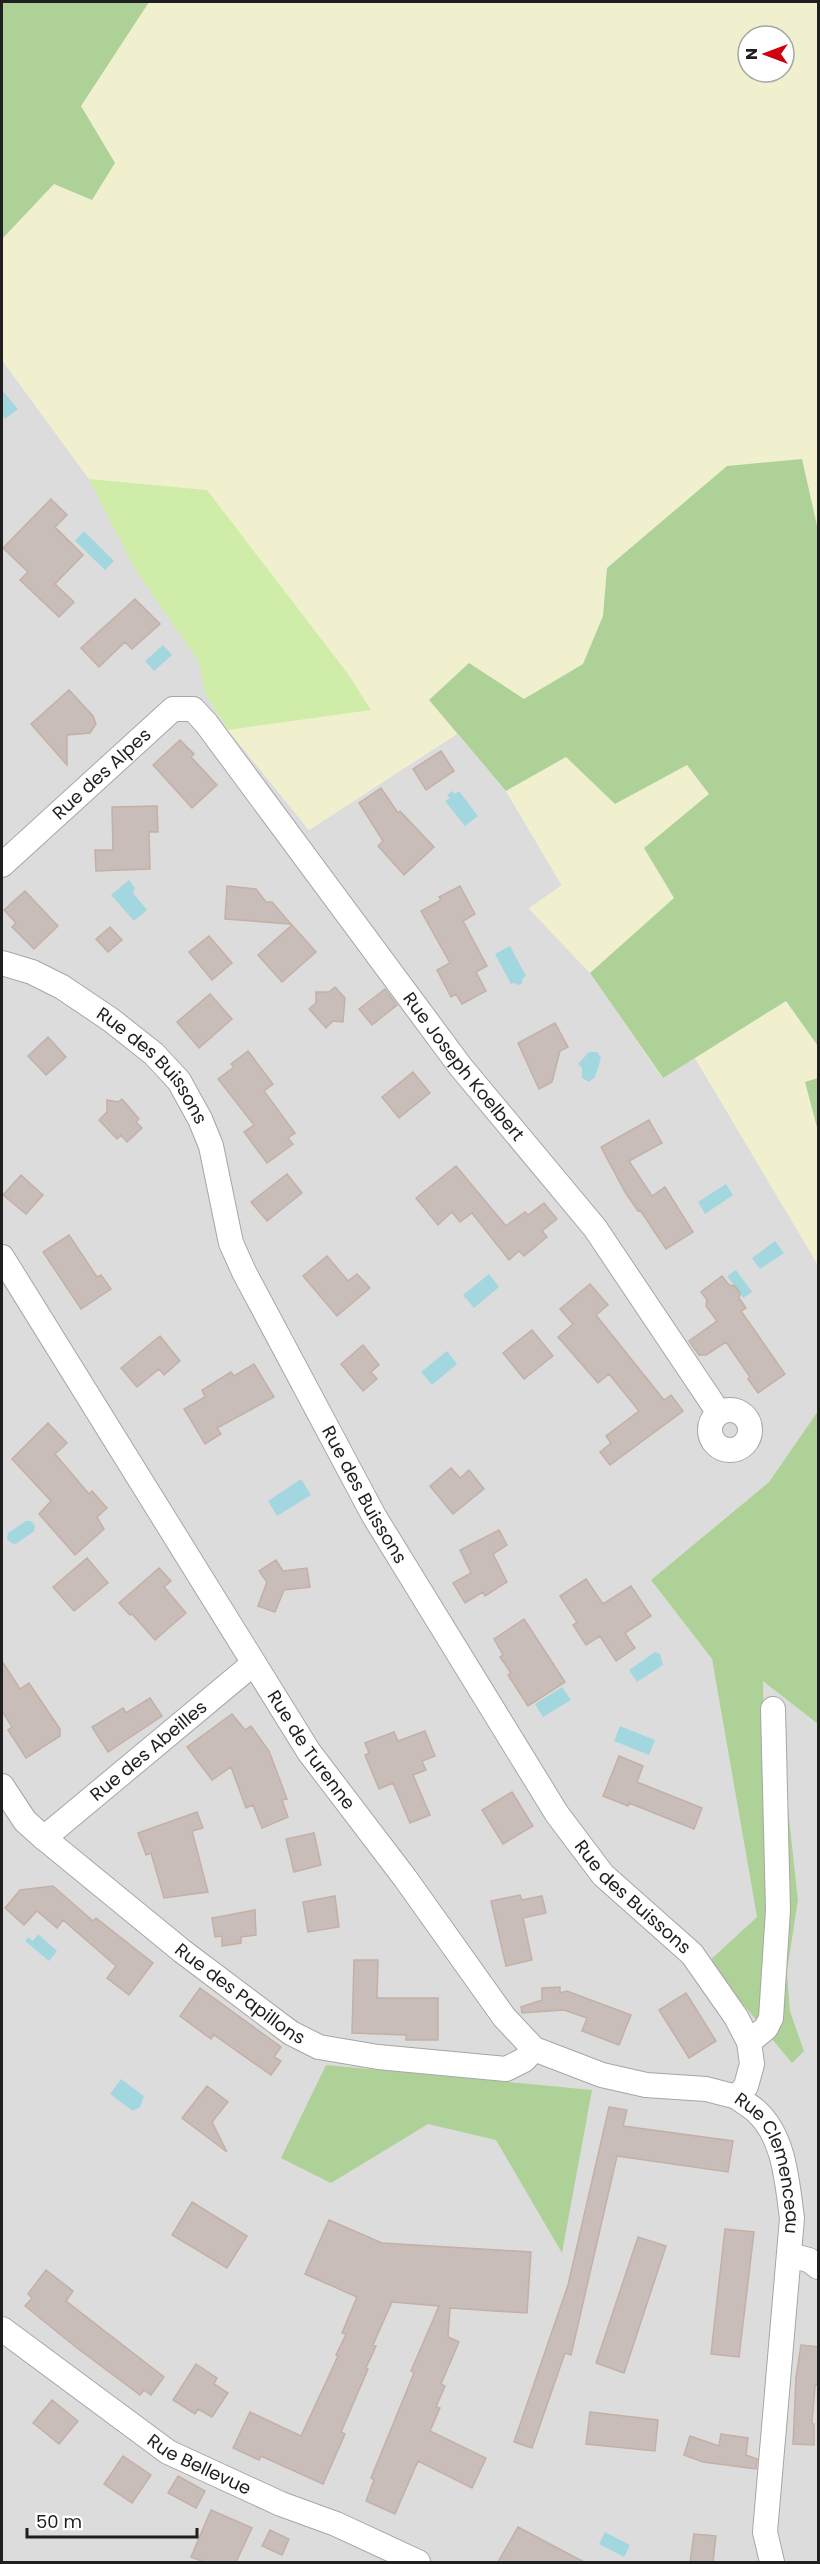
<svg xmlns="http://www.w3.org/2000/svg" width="820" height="2564" font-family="Poppins,sans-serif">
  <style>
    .residential { fill: #dddcdc }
    .farmland { fill: #f0f0cf; fill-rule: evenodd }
    .grass { fill: #cfeda8 }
    .forest { fill: #add197 }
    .water { fill: #a3d7e0 }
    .building { fill: #c8bdb8; stroke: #c3b0a6; stroke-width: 1.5 }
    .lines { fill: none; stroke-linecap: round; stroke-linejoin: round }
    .street-casing { stroke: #a6a6a6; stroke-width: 26 }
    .street { stroke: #fff; stroke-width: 24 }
    .labels { text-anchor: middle; stroke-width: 4.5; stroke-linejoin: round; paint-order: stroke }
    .street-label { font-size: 18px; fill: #1f1f1f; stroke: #fff }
  </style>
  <rect width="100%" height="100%" fill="#f0ebe5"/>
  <path class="residential" d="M2,360L89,479L135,569L199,662L205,693L228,730L309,830L457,734L506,791L562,886L529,909L590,973L662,1078L695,1058L818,1265V1411L769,1482L651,1580L712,1659L757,1917L708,1962L804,2051L790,2011L787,1972L798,1900L788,1808L765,1772L763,1680L818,1724V2562H2Z"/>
  <path class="farmland" d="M149,2H818V530L802,459L607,568L603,616L583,664L524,699L429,700L457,734L309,830L228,730L370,710L348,674L207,490L89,479L2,360V239L54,184L92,200L115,163L81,106ZM748,36H784V72H748Z
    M566,756L614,804L687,765L709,795L644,848L674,898L590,973L529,908L562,885L506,791Z
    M786,1001L818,1046V1078L806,1082L818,1131V1265L695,1058Z"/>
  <path class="grass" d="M89,479L207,490L348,674L371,710L228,730L205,693L199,662L135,569Z"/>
  <path class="forest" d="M2,2H149L81,106L115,163L92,200L54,184L2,239Z
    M802,459L818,530V1046L786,1001L663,1078L590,973L674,898L644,848L709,794L687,765L615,804L566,757L506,791L429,700L469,663L524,699L583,664L603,616L607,568L727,466Z
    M818,1078V1131L805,1082Z
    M818,1411V1724L763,1681L765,1772L788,1808L798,1900L787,1972L790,2011L804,2051L792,2063L708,1962L757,1917L712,1659L651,1580L769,1482Z
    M326,2065L592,2090L562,2253L496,2140L428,2124L331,2183L281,2158Z"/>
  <path class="water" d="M2,390L18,409L5,419L2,415Z
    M84,531L114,561L105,570L75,541Z
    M163,645L172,655L154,671L145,661Z
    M452,791L455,794L459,791L478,816L465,826L445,801L450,798L447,795Z
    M129,880L135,888L133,893L147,910L134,921L111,895Z
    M510,946L526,976L523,978L522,983L519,985L515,983L511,984L495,954Z
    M589,1052H597L601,1058L595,1077L589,1082L582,1078V1068L578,1064Z
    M726,1184L733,1195L705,1214L698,1202Z
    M775,1241L784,1253L760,1269L752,1258Z
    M736,1270L752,1292L743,1298L727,1276Z
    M489,1274L499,1287L474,1308L463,1295Z
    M447,1351L457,1364L432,1385L421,1372Z
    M301,1479L311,1495L277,1516L268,1501Z
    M26,1521H31L35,1526L34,1531L16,1544L11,1543L7,1539L8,1533Z
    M655,1652L660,1654L663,1665L637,1682L629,1670Z
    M562,1687L571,1700L543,1717L535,1704Z
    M620,1726L655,1740L649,1755L614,1741Z
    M38,1934L57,1951L49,1961L25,1941L28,1937L33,1941Z
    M121,2079L144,2096L140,2107L133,2111L110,2094Z
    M605,2532L630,2545L624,2557L599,2544Z"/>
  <path class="building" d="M51,499L67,515L55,527L83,555L55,584L74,602L59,617L20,580L28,572L3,548Z
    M135,599L160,624L132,649L125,642L99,667L81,648Z
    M69,690L93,716L96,724L90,733L67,735V765L31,724Z
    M180,740L194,754L191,757L217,785L192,808L153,765Z
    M441,751L454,771L426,790L413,769Z
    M381,788L398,813L400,811L434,847L404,875L378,846L383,841L359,803Z
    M157,806L158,832H149L150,869L96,871L95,850H113L112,807Z
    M227,886L256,889L266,902H272L291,924L225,919Z
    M460,886L475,914L463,921L487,966L476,972L486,991L462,1004L456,994L451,997L437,970L450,963L421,911L441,900L439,897Z
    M25,891L58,926L34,949L12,927L16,923L4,910Z
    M292,925L316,952L282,982L258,955Z
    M110,927L122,940L108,952L96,939Z
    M209,936L232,963L212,980L189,952Z
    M335,987L345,998L343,1022L333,1021L326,1028L309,1009L316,1003V992H329Z
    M385,989L397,1005L372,1025L359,1009Z
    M210,994L232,1019L199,1048L177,1022Z
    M555,1023L568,1047L560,1051L552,1082L539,1089L518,1043Z
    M48,1037L66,1057L46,1075L28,1056Z
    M248,1051L273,1084L264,1091L295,1133L288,1138L293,1144L267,1163L244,1132L254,1125L218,1079L234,1067L231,1064Z
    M413,1072L430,1093L399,1118L382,1097Z
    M122,1099L139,1119L136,1122L142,1128L127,1142L121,1135L117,1139L99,1120L107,1112V1100L118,1102Z
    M649,1120L662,1143L629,1161L652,1196L665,1187L693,1232L666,1249L640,1210L638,1211L625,1192L601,1147Z
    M456,1166L506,1226L525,1212L528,1215L544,1203L557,1219L542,1231L547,1237L524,1256L519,1251L509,1260L472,1213L460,1222L452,1212L438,1225L416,1198Z
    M287,1174L302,1193L267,1221L251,1202Z
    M21,1175L43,1195L26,1214L3,1195Z
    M69,1235L97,1277L101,1275L111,1289L81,1309L43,1252Z
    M327,1256L348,1281L357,1274L370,1288L337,1316L303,1276Z
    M722,1276L729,1285L735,1286L740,1293L739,1298L746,1308L741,1311L785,1374L758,1393L748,1379L750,1377L726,1342L706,1355H699L689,1341L717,1321L706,1306L707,1300L701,1292Z
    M590,1284L608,1305L596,1315L664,1400L671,1395L683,1411L610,1465L600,1452L611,1443L606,1436L639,1411L609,1374L598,1383L558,1337L573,1324L560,1309Z
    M532,1330L553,1356L524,1379L503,1353Z
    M160,1336L180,1361L164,1375L159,1369L137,1387L121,1368Z
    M363,1345L379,1365L371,1372L377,1379L363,1391L341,1364Z
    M254,1364L274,1397L217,1428L221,1434L205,1444L184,1409L205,1397L202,1390L231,1372L234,1376Z
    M48,1423L67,1443L55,1454L89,1494L92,1491L107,1508L97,1517L104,1529L75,1555L39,1514L51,1501L12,1459Z
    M451,1468L460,1478L469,1470L484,1489L453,1514L430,1486Z
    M499,1530L507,1545L493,1554L507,1582L485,1596L483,1592L465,1603L453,1583L471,1573L460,1550Z
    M87,1558L108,1583L74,1611L53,1587Z
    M276,1560L283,1571L307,1568L310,1587L284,1590L275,1612L258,1606L267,1582L259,1571Z
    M159,1568L171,1581L164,1587L186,1613L155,1640L132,1614L130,1615L119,1603Z
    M586,1579L603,1604L631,1586L651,1616L625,1633L635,1648L616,1661L600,1636L586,1645L573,1625L577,1622L560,1596Z
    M524,1619L565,1682L528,1706L508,1675L511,1673L500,1657L503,1655L494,1639Z
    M2,1661L20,1689L29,1683L60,1729V1736L26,1758L8,1730L12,1727L2,1711Z
    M150,1698L162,1716L108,1752L92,1727L123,1708L126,1713Z
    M232,1714L245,1730L251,1726L269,1751L287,1799L282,1800L288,1817L262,1828L253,1805L246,1808L231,1767L212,1780L187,1747Z
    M425,1731L435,1756L422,1761L426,1770L413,1775L430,1815L410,1823L393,1783L379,1789L365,1755L369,1753L365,1743L394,1732L398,1741Z
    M619,1756L643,1766L637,1782L702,1808L694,1829L629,1803L628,1806L603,1796Z
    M512,1792L533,1826L503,1844L482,1810Z
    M197,1812L203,1828L192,1831L208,1892L164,1898L151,1853L146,1855L138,1833Z
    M314,1833L321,1865L294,1872L286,1839Z
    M53,1886L93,1921L96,1918L153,1963L129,1995L107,1978L116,1966L63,1920L57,1928L37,1911L24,1925L5,1908L20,1890Z
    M520,1895L522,1900L542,1896L546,1913L523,1918L532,1960L506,1966L491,1901Z
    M335,1896L339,1927L308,1932L303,1902Z
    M255,1910L256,1935L241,1937V1943L222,1946V1936L215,1937L212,1918Z
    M354,1960H378L377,1998H438V2040H406V2035L352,2033Z
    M560,1987V1993L567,1991L631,2015L619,2045L582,2031L587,2018L564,2010L522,2013L521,2007L542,2000V1988Z
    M200,1988L281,2047L274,2057L281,2061L271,2075L214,2035L211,2039L180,2016Z
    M686,1993L716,2041L689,2058L659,2010Z
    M207,2086L228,2102L212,2122L227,2152L182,2118Z
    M609,2107L627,2110L623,2126L733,2141L728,2172L617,2156L571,2355L565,2353L532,2448L514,2442L568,2285Z
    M192,2202L247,2236L227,2268L172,2235Z
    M329,2220L382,2243L531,2252L527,2313L450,2308L448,2337L459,2342L441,2384L445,2386L436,2407L440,2408L430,2431L486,2458L472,2488L418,2461L395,2514L366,2501L374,2480L371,2478L414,2373L411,2371L439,2306L392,2302L373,2345L376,2346L366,2368L368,2369L341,2432L345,2434L323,2484L261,2456L259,2460L233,2448L250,2412L301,2436L338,2356L336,2355L346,2334L342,2333L357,2297L305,2274Z
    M725,2229L754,2232L739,2357L711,2354Z
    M638,2237L666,2246L624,2373L596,2363Z
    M46,2270L73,2291L66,2301L164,2377L151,2395L144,2390L140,2395L77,2348L25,2306L32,2298L28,2294Z
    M801,2345L819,2347V2385H815L812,2424H814V2445L793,2444L796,2377Z
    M196,2364L217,2378L214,2384L228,2393L212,2417L198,2409L195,2414L173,2400Z
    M52,2400L78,2421L59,2444L33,2423Z
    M590,2412L658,2420L655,2451L586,2444Z
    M721,2434L748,2438L746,2455L757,2459L756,2469L703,2462L684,2455L690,2436L719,2446Z
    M123,2456L151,2475L132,2503L104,2484Z
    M178,2476L205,2491L196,2508L168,2493Z
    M211,2510L252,2528L236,2562H204L191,2557Z
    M518,2527L584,2562H498Z
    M270,2530L289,2539L282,2555L262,2546Z
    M694,2534L716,2536L713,2562H690Z"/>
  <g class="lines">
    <g class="street-casing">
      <g id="street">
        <path id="s1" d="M2,865L173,709H193L206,723L460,1066L595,1228L719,1413"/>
        <path id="s2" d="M2,963L32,972L62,987L111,1020L154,1054L179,1081L200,1119L211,1146L231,1243L244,1272L374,1516L557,1814L603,1875L692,1954L736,2017L749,2042L752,2064L746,2086L737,2097C743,2102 751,2106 756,2111C785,2137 787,2183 792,2218L765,2532L772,2562"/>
        <path id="s3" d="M2,1257L309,1752L405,1878L504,2017L534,2049L602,2075L646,2085L706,2089L737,2097"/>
        <circle cx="730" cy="1430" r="20"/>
        <path id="s4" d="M2,1786L25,1821L44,1838L182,1951L291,2033L319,2047L378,2057L506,2069L524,2060L534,2049"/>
        <path id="s5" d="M44,1838L253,1664"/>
        <path d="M749,2042L766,2028L771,2018L778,1910L773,1709"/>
        <path d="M789,2255L809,2260L818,2267"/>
        <path id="s6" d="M2,2329L168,2452L281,2504L336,2524L418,2562"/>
      </g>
    </g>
    <use href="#street" class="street"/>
  </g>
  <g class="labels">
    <g class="street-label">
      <text dy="6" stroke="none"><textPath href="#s1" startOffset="135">Rue des Alpes</textPath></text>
      <text dy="6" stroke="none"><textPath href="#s1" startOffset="700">Rue Joseph Koelbert</textPath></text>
      <text dy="6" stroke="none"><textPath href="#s2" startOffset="186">Rue des Buissons</textPath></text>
      <text dy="6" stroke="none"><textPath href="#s2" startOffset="672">Rue des Buissons</textPath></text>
      <text dy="6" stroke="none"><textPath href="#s3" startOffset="582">Rue de Turenne</textPath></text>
      <text dy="6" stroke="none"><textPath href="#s5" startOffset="136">Rue des Abeilles</textPath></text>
      <text dy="6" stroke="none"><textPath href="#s2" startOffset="1158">Rue des Buissons</textPath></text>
      <text dy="6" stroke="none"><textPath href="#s4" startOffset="318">Rue des Papillons</textPath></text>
      <text dy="6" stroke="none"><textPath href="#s2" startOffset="1482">Rue Clemenceau</textPath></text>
      <text dy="6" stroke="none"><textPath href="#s6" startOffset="240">Rue Bellevue</textPath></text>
    </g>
  </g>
  <rect width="820" height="2564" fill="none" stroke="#1f1f1f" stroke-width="6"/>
  <g transform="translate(766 54) rotate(270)"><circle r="28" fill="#ffffff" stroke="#a5a5a5" stroke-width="1.5"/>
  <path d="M0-4.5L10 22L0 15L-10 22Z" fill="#ce0010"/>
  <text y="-9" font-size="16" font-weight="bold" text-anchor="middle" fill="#1f1f1f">N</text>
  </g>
  <path d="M27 2528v9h170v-9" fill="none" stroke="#1f1f1f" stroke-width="3"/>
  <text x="36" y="2528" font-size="18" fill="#1f1f1f" stroke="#ffffff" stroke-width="4.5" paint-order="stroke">50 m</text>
</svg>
